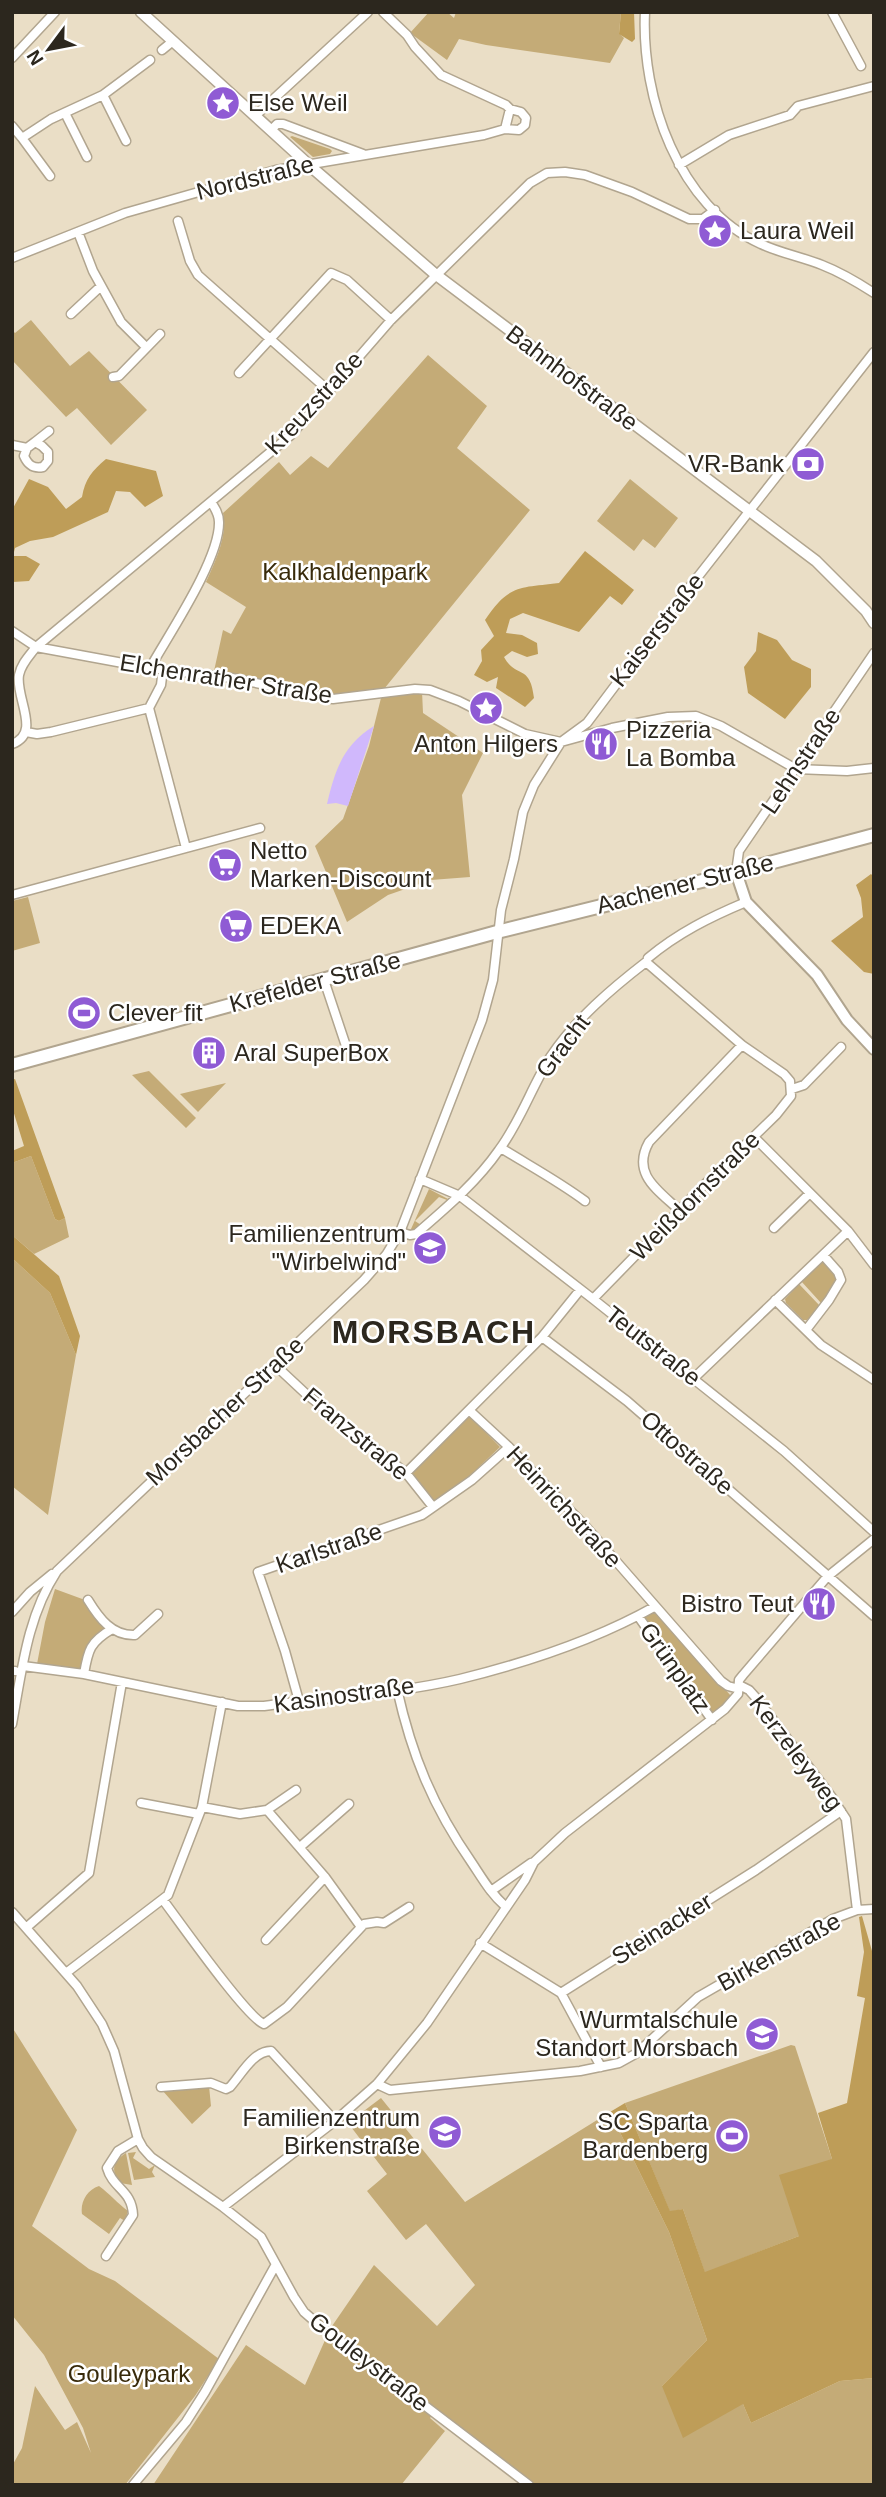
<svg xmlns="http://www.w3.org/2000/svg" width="886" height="2497" font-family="Arial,sans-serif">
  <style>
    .green { fill: #c4ab77 }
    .forest { fill: #be9d58 }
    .water { fill: #d0b8fc }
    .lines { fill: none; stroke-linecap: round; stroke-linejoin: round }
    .minor-casing { stroke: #b1a58f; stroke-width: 11 }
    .tertiary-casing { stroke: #b1a58f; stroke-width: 13 }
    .secondary-casing { stroke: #b1a58f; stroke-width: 14 }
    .primary-casing { stroke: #b1a58f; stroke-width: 16 }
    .minor { stroke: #fff; stroke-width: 8 }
    .tertiary { stroke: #fff; stroke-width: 10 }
    .secondary { stroke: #fff; stroke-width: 10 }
    .primary { stroke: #fff; stroke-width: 12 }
    .labels { text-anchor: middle; stroke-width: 5; stroke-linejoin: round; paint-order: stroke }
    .poi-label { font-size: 24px; fill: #2c271e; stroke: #fff; text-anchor: start }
    .street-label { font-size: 24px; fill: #2c271e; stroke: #fff }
    .park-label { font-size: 24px; fill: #382a0a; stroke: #fff }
    .district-label { font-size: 32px; font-weight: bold; letter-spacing: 2px; fill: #2c271e; stroke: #fff }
  </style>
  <rect width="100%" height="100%" fill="#eadec6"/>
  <path class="green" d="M429,12H447L454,18L456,12H621L619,33L624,38L610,63L486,45L459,39L447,60L410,33Z
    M292,136L330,149L332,151L330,154L313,157L290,137Z
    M31,320L70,366L89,351L147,410L111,445L77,408L66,417L12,360V330L15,333Z
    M428,355L487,406L457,448L530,510L384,689L334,695L214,671L223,630L231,634L246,607L206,582C215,562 228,535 223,513L279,462L290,475L311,456L328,468Z
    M630,479L678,518L655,548L643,539L634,551L597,521Z
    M422,691L423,713L483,753L462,795L470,877L431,880L388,895L347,922L315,846L343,819L369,746L381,698Z
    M28,897L40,943L12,951V901Z
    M149,1071L196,1118L186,1128L132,1075Z
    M226,1083L198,1112L180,1094Z
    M31,1156L55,1219L59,1221L65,1218L69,1237L34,1254L12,1235V1163Z
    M429,1189L448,1199L447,1200L439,1197L415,1221L421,1225L412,1231L411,1229Z
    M12,1258L50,1293L76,1355L48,1515L12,1486Z
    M823,1260L835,1273L837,1280L821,1303L801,1281Z
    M799,1284L820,1306L807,1320H803L786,1303L785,1299Z
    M470,1416L500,1447L461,1484L434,1502L410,1473L419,1461Z
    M55,1589L85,1600L92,1613L106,1629L89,1642L81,1671L37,1664L45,1622Z
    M654,1609L731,1696L713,1716L642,1617Z
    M12,2027L77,2130L32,2226L89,2269L115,2281L219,2359L195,2396L125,2485H12V2466L22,2448L35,2386L65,2430L77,2422L91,2453L83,2428L44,2355L12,2315Z
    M791,2045L795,2046L832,2159L799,2236L705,2273L683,2209L670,2212L625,2103Z
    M209,2086L211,2106L192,2124L162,2090Z
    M381,2098L465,2202L610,2112L669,2232L707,2340L662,2386L743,2404L751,2423L840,2381L874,2378V2485H534L437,2410L430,2418L445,2431L401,2485H153L246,2345L305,2385L330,2329L374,2265L437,2326L475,2285L426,2224L406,2240L367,2191L387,2174L348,2123Z
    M136,2152L133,2158L149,2169L155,2165L152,2172L155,2177L134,2180L128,2153Z
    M126,2153L132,2185L120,2183C110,2171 113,2161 126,2153Z
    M99,2186C110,2194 117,2203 128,2211L125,2221L120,2218L109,2234L82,2214C80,2202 87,2190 99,2186Z"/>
  <path class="forest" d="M621,12H634L635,39L632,42L619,34Z
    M106,459L156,471L163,496L145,507L130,492L116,491L108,512L53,537L30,541L15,548L13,556H26L40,564L29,581L13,582L12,510L29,479L48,487L66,509L82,497C85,479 92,471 106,459Z
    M585,551L634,590L622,605L610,596L579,632L523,613L510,619L506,633L522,635L537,643L538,654L527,657L512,651L504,657C516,679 530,663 534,698L525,707L496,688L498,677L487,682L474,675L482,661L481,650L494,636L485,620C509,584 520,588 559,583Z
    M758,632L777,640L792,660L811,669V687L785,719L748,693L744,667L756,651Z
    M871,874L874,877V974L864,972L831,941L863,917L861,898L856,885Z
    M15,1079L65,1218L59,1221L55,1219L31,1156L12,1163V1151L24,1146L12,1107V1080Z
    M12,1235L59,1276L80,1336L76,1355L50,1293L12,1258Z
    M862,1916L874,1958V2378L840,2381L751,2423L743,2404L683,2438L662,2386L707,2340L669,2232L610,2112L625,2103L670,2211L683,2209L705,2272L799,2236L779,2175L832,2159L818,2113L847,2103L865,1998L857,1996L864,1952L859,1917Z"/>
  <path class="water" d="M374,726L348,806L336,803L327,804C335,770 343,745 374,726Z"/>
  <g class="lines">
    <g class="minor-casing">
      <path id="minor" d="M383,12L407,35L415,47L441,75L506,105L510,109
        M645,12C641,97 678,207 761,244C780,253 802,257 822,265C840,272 857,282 874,293
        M832,12L861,66
        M162,50L173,41
        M12,58L55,12
        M103,95L126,141
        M65,113L87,157
        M255,116L368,12
        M12,126L22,138L51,119L103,95L150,60
        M271,130L277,124H283L363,154
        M22,138L50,176
        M679,165L729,135L790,115L798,106L874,86
        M178,221L190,261L198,275L329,391
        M78,232L93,271L121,322L146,347
        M12,258L125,213L276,170L484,135L505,129L519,130L525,125L526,118L521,112L510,109L505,129
        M71,314L101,286
        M239,373L331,273L347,280L391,320
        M113,377L119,376L160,334
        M35,442L49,431
        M12,445L27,448L35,442L42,446L48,452V461L43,467C33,469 28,465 24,456L27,448
        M12,631L36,647L150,668L232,678L333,699L415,689L430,690L459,701L525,734L561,742L612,728L668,717L696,716L721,726L796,769L847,771L874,768
        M150,668C169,634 220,559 219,522C219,514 215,508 211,502
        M163,669L161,685L149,708L186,848
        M26,732L37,734L51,732L149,708
        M12,744C42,733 15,698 19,675C21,664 30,655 36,647L291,435L391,320L530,183L547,173L565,172L585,175L632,192L689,219H703L715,210
        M736,872L739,851L874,653
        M12,895L260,828
        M648,958C678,933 710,917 746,902
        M324,980L346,1046
        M792,1089L804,1085L841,1047
        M754,1137L848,1231L874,1265
        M501,1148C530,1166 558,1181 585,1201
        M420,1179L460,1196L593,1299L784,1451L874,1532
        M679,1210C658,1190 631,1174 649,1142L742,1045
        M774,1228L810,1193
        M400,1232L410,1235L416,1234C446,1208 476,1183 499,1150C520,1122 532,1086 551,1056C576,1019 611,989 646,962L742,1045L784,1074L790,1081L791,1096L776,1115L701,1188L593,1299
        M775,1300L821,1345L874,1380
        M806,1330L829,1300L841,1280L838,1272L823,1255
        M542,1337L627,1401L874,1616
        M275,1365L305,1393L406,1473L433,1507
        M694,1378L848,1231
        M470,1411L509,1447L587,1528L721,1681L728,1686L739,1689
        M406,1473L542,1337L580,1290
        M88,1600C99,1618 112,1636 135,1635L158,1614
        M12,1612L30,1592L52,1574
        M638,1616L712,1720
        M23,1666L84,1674L238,1706H264C329,1697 396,1694 460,1679C525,1663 595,1640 654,1607
        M12,1671H15
        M84,1674C88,1650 90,1642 112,1629
        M739,1685L749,1690L758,1700L831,1796L846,1819L857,1910
        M397,1689C412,1756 433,1807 472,1863C482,1878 491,1894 505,1906
        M299,1701L285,1651L258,1572L422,1515L472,1480L509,1447
        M12,1724C22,1670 27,1617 57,1571L364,1280L386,1255L400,1232L482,1020L493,980L501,910L514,859L523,812L534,785L561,742L587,723L675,606L874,352
        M141,1803L199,1814
        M202,1807L240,1814L267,1810L325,1877L361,1927
        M267,1810L296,1790
        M300,1847L349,1804
        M491,1891L531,1863
        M163,1900C179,1921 246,2017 264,2024L287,2007L364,1924L377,1922L384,1923L409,1907
        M12,1912L77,1986L102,2024L114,2051L138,2139L143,2148L151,2157L223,2207L261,2237L294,2297L304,2312L319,2325L529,2485
        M27,1927L89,1873L122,1682
        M266,1940L325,1877
        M480,1943L561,1993L756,1870L841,1811
        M66,1973L168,1895L202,1807L222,1702
        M561,1993L601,2067
        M377,2084L390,2090L580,2071L619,2063L637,2053L698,1997L833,1919L857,1910L874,1909
        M161,2087L211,2083L226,2089L230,2087C241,2075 253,2051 271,2051L335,2121
        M223,2207L335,2121L377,2084L427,2023L525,1880L534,1862L565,1833L725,1709L738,1694L739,1680L743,1675L827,1577L874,1539
        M106,2256L133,2215C132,2190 113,2189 107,2168L118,2151L138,2139
        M133,2485L186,2422L205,2392L275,2266"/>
    </g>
    <g class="tertiary-casing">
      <path id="tertiary" d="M141,12L309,165L435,274L816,561L866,611L874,623"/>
    </g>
    <g class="secondary-casing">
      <path id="secondary" d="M736,872L746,902L817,975L847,1020L874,1049"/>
    </g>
    <g class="primary-casing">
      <path id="primary" d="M12,1065L497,932L706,880L874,835"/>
    </g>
    <use href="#minor" class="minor"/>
    <use href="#tertiary" class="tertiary"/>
    <use href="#secondary" class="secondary"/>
    <use href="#primary" class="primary"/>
  </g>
  <defs>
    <g id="sight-disc" transform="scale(1.75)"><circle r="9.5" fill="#8f5bd4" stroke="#fff"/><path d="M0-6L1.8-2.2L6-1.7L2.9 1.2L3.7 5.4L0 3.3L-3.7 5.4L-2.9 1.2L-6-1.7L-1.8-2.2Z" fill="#fff"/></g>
    <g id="bank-disc" transform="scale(1.75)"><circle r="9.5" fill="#8f5bd4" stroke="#fff"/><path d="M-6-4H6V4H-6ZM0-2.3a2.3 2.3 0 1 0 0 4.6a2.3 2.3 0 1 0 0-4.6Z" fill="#fff"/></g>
    <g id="restaurant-disc" transform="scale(1.75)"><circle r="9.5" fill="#8f5bd4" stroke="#fff"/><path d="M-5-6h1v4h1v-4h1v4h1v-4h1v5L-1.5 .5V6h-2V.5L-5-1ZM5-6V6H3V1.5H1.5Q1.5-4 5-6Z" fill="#fff"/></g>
    <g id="supermarket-disc" transform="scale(1.75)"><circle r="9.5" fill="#8f5bd4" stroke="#fff"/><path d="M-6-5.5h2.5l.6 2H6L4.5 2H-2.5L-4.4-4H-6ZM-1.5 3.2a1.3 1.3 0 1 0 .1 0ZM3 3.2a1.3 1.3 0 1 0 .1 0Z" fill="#fff"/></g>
    <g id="stadium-disc" transform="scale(1.75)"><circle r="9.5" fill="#8f5bd4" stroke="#fff"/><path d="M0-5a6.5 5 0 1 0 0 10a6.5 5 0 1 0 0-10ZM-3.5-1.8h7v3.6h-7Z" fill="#fff"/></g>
    <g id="building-disc" transform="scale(1.75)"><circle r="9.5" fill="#8f5bd4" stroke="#fff"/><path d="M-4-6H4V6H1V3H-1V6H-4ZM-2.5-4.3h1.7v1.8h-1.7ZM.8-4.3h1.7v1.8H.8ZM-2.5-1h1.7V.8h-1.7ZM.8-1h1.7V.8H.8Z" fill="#fff"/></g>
    <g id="school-disc" transform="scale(1.75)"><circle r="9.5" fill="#8f5bd4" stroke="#fff"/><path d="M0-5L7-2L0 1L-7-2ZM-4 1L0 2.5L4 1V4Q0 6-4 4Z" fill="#fff"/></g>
  </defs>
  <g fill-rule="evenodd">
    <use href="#sight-disc" x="223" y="103"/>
    <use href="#sight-disc" x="715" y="231"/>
    <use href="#bank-disc" x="808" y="464"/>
    <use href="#sight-disc" x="486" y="708"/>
    <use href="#restaurant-disc" x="601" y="744"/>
    <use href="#supermarket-disc" x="225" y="865"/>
    <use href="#supermarket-disc" x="236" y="926"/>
    <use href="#stadium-disc" x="84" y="1013"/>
    <use href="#building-disc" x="209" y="1053"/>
    <use href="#school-disc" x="430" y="1248"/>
    <use href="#restaurant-disc" x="819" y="1604"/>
    <use href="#school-disc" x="762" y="2034"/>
    <use href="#school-disc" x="445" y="2132"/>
    <use href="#stadium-disc" x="732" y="2136"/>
  </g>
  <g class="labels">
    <g class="poi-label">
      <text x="248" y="111">Else Weil</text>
      <text x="740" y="239">Laura Weil</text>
      <text x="784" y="472" text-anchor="end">VR-Bank</text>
      <text x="626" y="738">Pizzeria<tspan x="626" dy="28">La Bomba</tspan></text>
      <text x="486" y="752" text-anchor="middle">Anton Hilgers</text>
      <text x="250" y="859">Netto<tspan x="250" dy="28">Marken-Discount</tspan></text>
      <text x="260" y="934">EDEKA</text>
      <text x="108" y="1021">Clever fit</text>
      <text x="234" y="1061">Aral SuperBox</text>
      <text x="406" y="1242" text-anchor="end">Familienzentrum<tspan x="406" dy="28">"Wirbelwind"</tspan></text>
      <text x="794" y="1612" text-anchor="end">Bistro Teut</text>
      <text x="738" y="2028" text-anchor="end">Wurmtalschule<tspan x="738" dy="28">Standort Morsbach</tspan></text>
      <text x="420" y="2126" text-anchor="end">Familienzentrum<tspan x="420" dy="28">Birkenstraße</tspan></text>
      <text x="708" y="2130" text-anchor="end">SC Sparta<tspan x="708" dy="28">Bardenberg</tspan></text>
    </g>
    <g class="street-label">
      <text transform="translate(255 178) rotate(-14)" y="8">Nordstraße</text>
      <text transform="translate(572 378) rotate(37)" y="8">Bahnhofstraße</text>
      <text transform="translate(314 403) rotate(-47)" y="8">Kreuzstraße</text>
      <text transform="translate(657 630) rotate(-52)" y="8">Kaiserstraße</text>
      <text transform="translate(226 679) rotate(9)" y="8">Elchenrather Straße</text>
      <text transform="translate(801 761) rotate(-56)" y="8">Lehnstraße</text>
      <text transform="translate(685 884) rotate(-14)" y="8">Aachener Straße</text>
      <text transform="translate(315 982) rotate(-15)" y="8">Krefelder Straße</text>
      <text transform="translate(563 1046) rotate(-53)" y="8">Gracht</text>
      <text transform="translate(695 1196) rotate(-45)" y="8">Weißdornstraße</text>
      <text transform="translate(653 1346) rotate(38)" y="8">Teutstraße</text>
      <text transform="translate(225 1411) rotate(-43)" y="8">Morsbacher Straße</text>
      <text transform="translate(356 1434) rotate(40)" y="8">Franzstraße</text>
      <text transform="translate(687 1453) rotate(41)" y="8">Ottostraße</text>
      <text transform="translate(564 1507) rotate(47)" y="8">Heinrichstraße</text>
      <text transform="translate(329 1548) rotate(-19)" y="8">Karlstraße</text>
      <text transform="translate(675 1668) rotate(55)" y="8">Grünplatz</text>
      <text transform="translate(344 1695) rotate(-8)" y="8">Kasinostraße</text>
      <text transform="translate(796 1753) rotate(53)" y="8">Kerzeleyweg</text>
      <text transform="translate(662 1929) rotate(-32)" y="8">Steinacker</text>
      <text transform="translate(779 1952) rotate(-29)" y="8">Birkenstraße</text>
      <text transform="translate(369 2362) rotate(38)" y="8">Gouleystraße</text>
    </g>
    <g class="park-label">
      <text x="345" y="580">Kalkhaldenpark</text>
      <text x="129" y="2382">Gouleypark</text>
    </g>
    <g class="district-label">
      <text x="434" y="1343">MORSBACH</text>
    </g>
  </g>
  <rect width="886" height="2497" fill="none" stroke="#2c271e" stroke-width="28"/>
  <g transform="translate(49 49) rotate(238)" stroke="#ffffff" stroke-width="5" paint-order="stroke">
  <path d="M0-5L12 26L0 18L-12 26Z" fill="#2c271e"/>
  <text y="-10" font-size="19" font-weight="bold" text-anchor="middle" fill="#2c271e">N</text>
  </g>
</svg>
